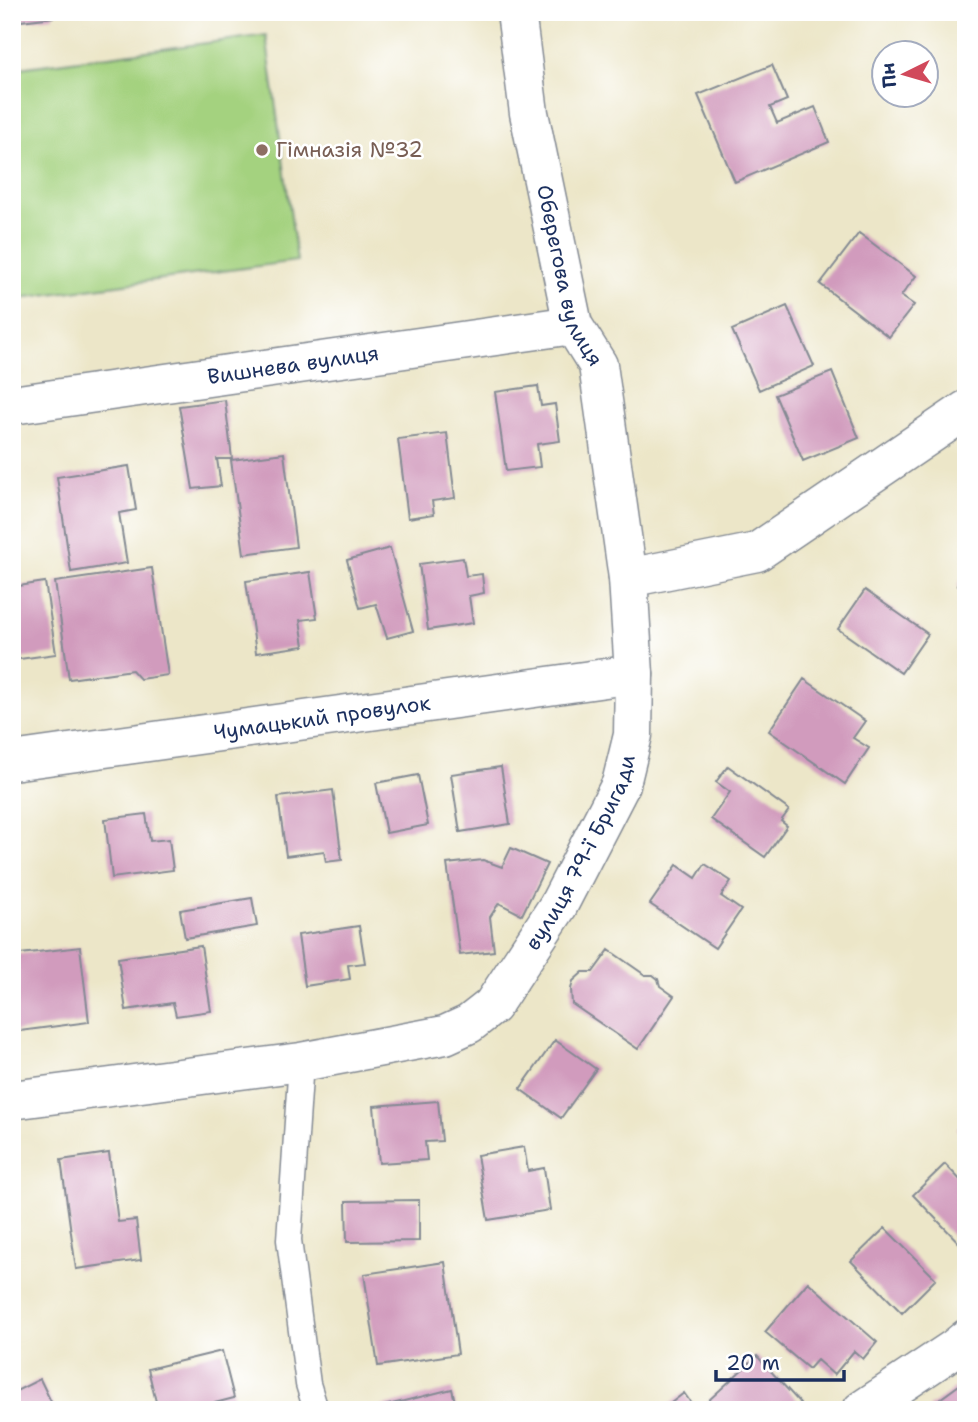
<svg xmlns="http://www.w3.org/2000/svg" width="978" height="1422" font-family="'Shantell Sans',sans-serif">
  <style>
    .grass { fill: #a4d27f; stroke: #60806e; stroke-width: 2 }
    .building { fill: #d19bbd }
    .lines { fill: none; stroke-linecap: round; stroke-linejoin: round }
    .service-casing { stroke: #848a93; stroke-width: 27 }
    .minor-casing { stroke: #848a93; stroke-width: 41 }
    .service { stroke: #fff; stroke-width: 24 }
    .minor { stroke: #fff; stroke-width: 38 }
    .education-dot { fill: #8d6e63; stroke: #fff; stroke-width: 2.5 }
    .labels { text-anchor: middle; stroke-width: 5; stroke-linejoin: round; paint-order: stroke }
    .education-label { font-size: 21px; fill: #785e54; stroke: #fff; text-anchor: start }
    .street-label { font-size: 21px; fill: #1b2f5e; stroke: #fff }
  </style>
  <rect width="100%" height="100%" fill="#fff"/>
  <filter id="ink" filterUnits="userSpaceOnUse"><feTurbulence type="fractalNoise" baseFrequency=".0143" numOctaves="2"/><feDisplacementMap in="SourceGraphic" scale="14" xChannelSelector="R" yChannelSelector="G"/><feConvolveMatrix kernelMatrix="1 2 1 2 8 2 1 2 1" color-interpolation-filters="sRGB"/></filter>
  <filter id="wash" filterUnits="userSpaceOnUse"><feTurbulence type="fractalNoise" baseFrequency=".00686" numOctaves="4" result="noise"/><feDisplacementMap in="SourceGraphic" scale="28" xChannelSelector="R" yChannelSelector="G"/><feGaussianBlur stdDeviation="1.57" result="paint"/><feColorMatrix in="noise" values="0 0 0 0 0 0 0 0 0 0 0 0 0 0 0 0 0 1.4 0 .05"/><feComposite in="paint" operator="in"/></filter>
  <g filter="url(#wash)">
    <rect width="100%" height="100%" fill="#ece6c8"/>
    <path class="grass" d="M266,35L297,261L12,299V69Z"/>
    <g id="blocks">
      <path class="building" d="M12,12H53V17L12,22Z
        M772,65L787,100L770,107L777,123L815,107L829,142L735,182L698,95Z
        M859,233L916,276L901,296L914,305L889,337L820,284Z
        M787,306L814,366L759,390L732,330Z
        M832,372L859,438L803,461L775,395Z
        M538,386L541,406L555,404L560,441L537,444L540,467L506,471L495,392Z
        M225,400L232,459H217L221,486L193,489L179,406Z
        M447,433L455,498L432,501L434,514L408,518L398,439Z
        M284,453L296,547L244,554L231,460Z
        M129,466L136,510L119,513L127,563L71,572L57,477Z
        M390,548L413,631L387,638L376,604L360,608L347,560Z
        M463,558L466,576L482,574L484,593L469,596L473,623L428,630L419,564Z
        M152,568L168,675L140,679L132,670L69,679L55,582Z
        M310,572L317,618L300,620L304,646L256,653L246,581Z
        M966,575V592L957,585Z
        M45,582L56,654L12,660V587Z
        M865,590L928,634L901,673L838,629Z
        M804,679L865,721L853,738L869,748L845,784L769,731Z
        M728,766L789,810L781,821L787,826L765,857L711,819L730,792L716,782Z
        M501,767L510,824L460,832L451,774Z
        M418,775L428,825L386,833L376,783Z
        M333,790L342,860L326,862L324,851L286,856L278,797Z
        M146,814L150,841L169,839L173,870L112,878L105,819Z
        M511,848L547,864L522,915L499,903L490,917L494,951L460,955L447,864L483,860L502,867Z
        M705,864L731,881L721,896L741,910L715,948L650,904L677,865L696,878Z
        M252,898L257,926L185,938L180,910Z
        M359,926L365,963L348,965L350,979L305,986L298,935Z
        M201,946L211,1011L176,1016L173,1003L126,1010L118,958Z
        M80,947L89,1022L12,1032V955Z
        M609,950L645,975H653L658,979L660,986L674,996L638,1049L572,1004L571,989L573,981L583,972H593Z
        M555,1040L596,1069L561,1118L520,1089Z
        M438,1101L442,1141L425,1142L427,1160L379,1163L374,1106Z
        M966,1120V1138L957,1129Z
        M524,1147L528,1171L544,1168L550,1210L488,1220L477,1155Z
        M109,1153L118,1222L136,1220L141,1260L76,1269L61,1160Z
        M945,1164L966,1186V1250L913,1195Z
        M419,1200V1241L347,1242L346,1201Z
        M885,1228L936,1279L902,1313L851,1261Z
        M445,1262L458,1354L378,1366L364,1274Z
        M808,1282L877,1342L863,1359L854,1351L834,1375L817,1360L809,1369L765,1332Z
        M222,1351L234,1398L188,1410H158L148,1369Z
        M757,1356L800,1403L793,1410H717L709,1400Z
        M40,1379L55,1410H12V1393Z
        M966,1380V1410H931L929,1407Z
        M452,1389L457,1410H372V1409Z
        M684,1393L696,1410H662Z"/>
    </g>
  </g>
  <g filter="url(#ink)">
    <use href="#blocks" fill-opacity="0" stroke="#848a93" stroke-width="2"/>
    <g class="lines">
      <g class="service-casing">
        <path id="service" d="M301,1062L289,1240L308,1384L316,1410"/>
      </g>
      <g class="minor-casing">
        <g id="minor">
          <path id="s1" d="M516,12L529,113L573,325L598,365L628,578"/>
          <path id="s2" d="M12,405L573,325"/>
          <path id="s3" d="M12,761L634,674"/>
          <path id="s4" d="M12,1100L301,1062L445,1035L469,1024L492,1006L558,906L621,784L633,735L634,674L628,578L757,552L966,410"/>
          <path d="M862,1410L955,1348L966,1339"/>
        </g>
      </g>
      <use href="#service" class="service"/>
      <use href="#minor" class="minor"/>
    </g>
  </g>
  <circle class="education-dot" cx="262" cy="150" r="7"/>
  <g class="labels">
    <g class="education-label">
      <text x="276" y="157">Гімназія №32</text>
    </g>
    <g class="street-label">
      <text dy="7" stroke="none"><textPath href="#s1" startOffset="270">Оберегова вулиця</textPath></text>
      <text dy="7" stroke="none"><textPath href="#s2" startOffset="284">Вишнева вулиця</textPath></text>
      <text dy="7" stroke="none"><textPath href="#s3" startOffset="313">Чумацький провулок</textPath></text>
      <text dy="7" stroke="none"><textPath href="#s4" startOffset="672">вулиця 79-ї Бригади</textPath></text>
    </g>
  </g>
  <rect width="978" height="1422" fill="none" stroke="#fff" stroke-width="42"/>
  <g transform="translate(905 74) rotate(265)"><circle r="33" fill="#ffffff" stroke="#a4acbf" stroke-width="2"/>
  <path d="M0-5L12 26L0 18L-12 26Z" fill="#d1495b"/>
  <text y="-10" font-size="19" font-weight="bold" text-anchor="middle" fill="#1b2f5e">Пн</text>
  </g>
  <path d="M716 1370v10h128v-10" fill="none" stroke="#1b2f5e" stroke-width="3.5"/>
  <text x="726" y="1370" font-size="21" fill="#1b2f5e" stroke="#ffffff" stroke-width="5" paint-order="stroke">20 m</text>
</svg>
